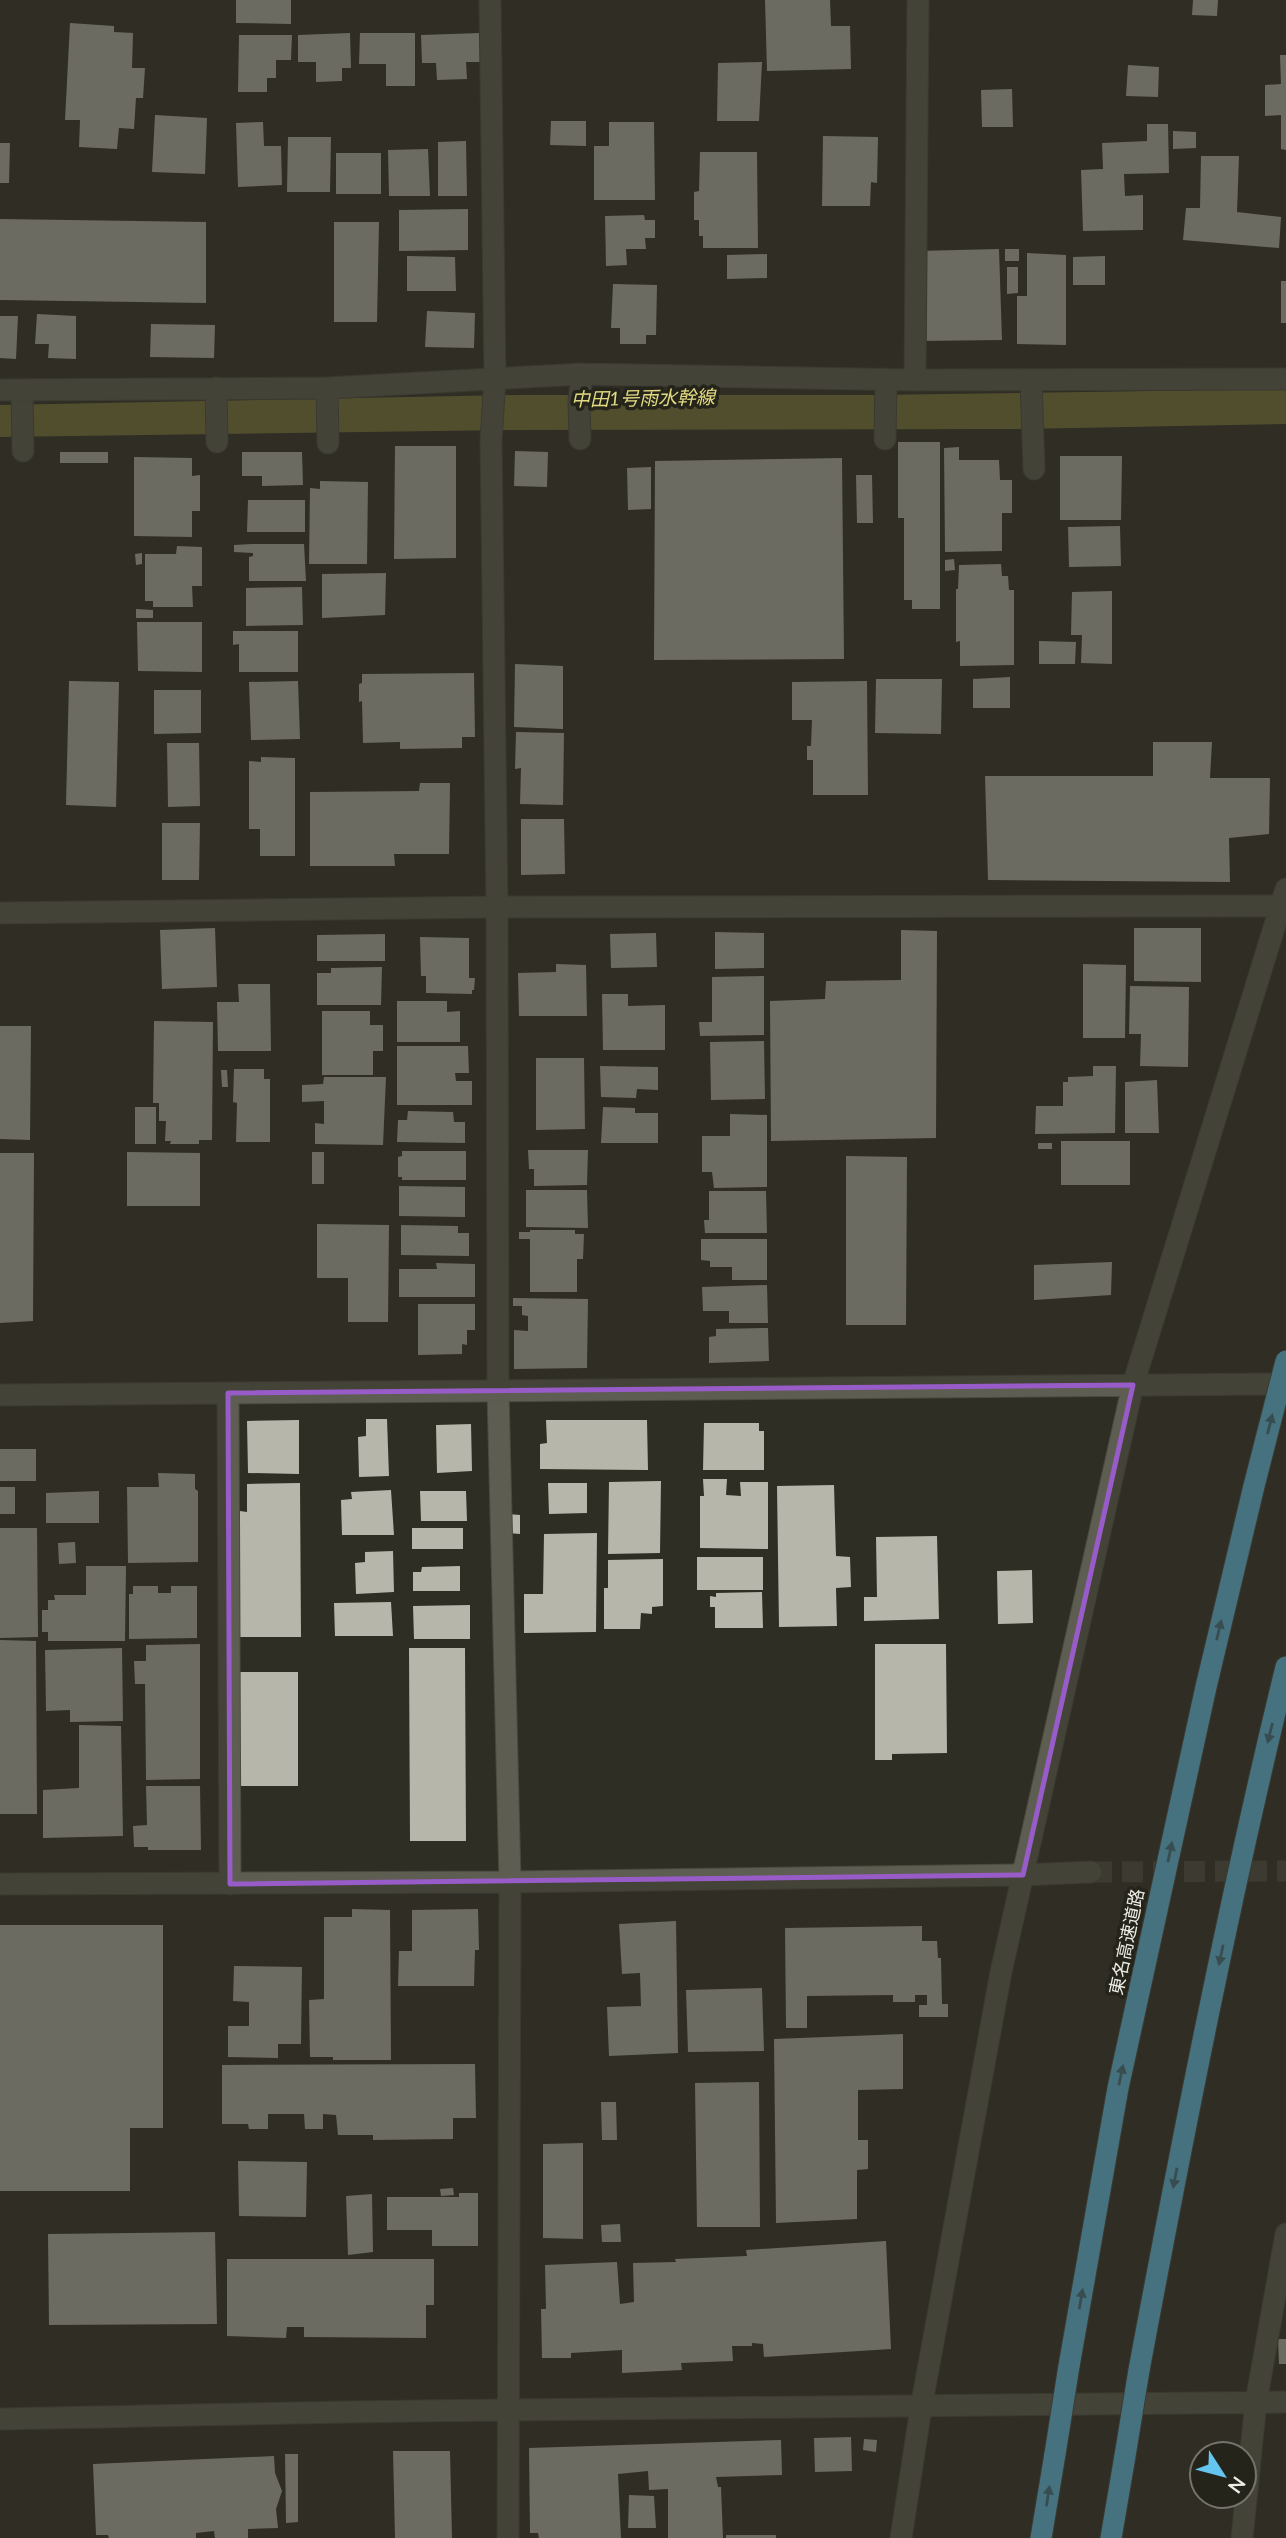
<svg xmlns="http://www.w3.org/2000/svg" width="1286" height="2538" font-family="Lato,'Noto Sans JP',sans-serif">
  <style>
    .water { fill: #7b763b }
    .building { fill: #b7b6aa }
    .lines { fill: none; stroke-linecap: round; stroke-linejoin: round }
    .minor-tunnel { stroke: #4c4b41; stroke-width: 21; stroke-dasharray: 21 10; stroke-linecap: butt }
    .minor-casing { stroke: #4a4a41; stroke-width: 23 }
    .highway-casing { stroke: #4a4a41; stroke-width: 23 }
    .minor { stroke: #5e5d51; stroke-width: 21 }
    .highway { stroke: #62c5ef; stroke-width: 21 }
    .highway-bridge-casing { stroke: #4a4a41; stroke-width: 23; stroke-linecap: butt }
    .highway-bridge { stroke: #62c5ef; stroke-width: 21 }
    .oneway { fill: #447485 }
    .marked { fill: none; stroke: #985cc9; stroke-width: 5; stroke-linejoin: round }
    .labels { text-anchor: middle; stroke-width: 7; stroke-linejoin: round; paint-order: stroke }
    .street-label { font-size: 18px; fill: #edede6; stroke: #25241b }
    .water-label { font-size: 19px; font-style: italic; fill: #e2da82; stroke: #25241b }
  </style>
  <rect width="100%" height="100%" fill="#2f2e24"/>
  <path class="water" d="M1286,389V424L1020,429L513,430L0,437V405L515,395H872Z"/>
  <path class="building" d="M236,0H291V24L236,23Z
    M765,0H830L831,26H850L851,69L767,71Z
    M1193,0H1218L1217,16L1192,15Z
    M70,23L114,26V32L133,33L132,68H145L143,98H136L134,129L119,128L117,149L79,147L80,120H65Z
    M350,33L351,68H342V81L316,82V62H298V35Z
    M360,33H415V86H386V64H359Z
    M480,33L481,62H466L467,79L437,80L436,63H422L421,35Z
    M239,35H292L291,60H276V78H267V92H238Z
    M1280,55H1286V150L1281,149V115L1265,116V85L1281,84Z
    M762,62L759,121H717L718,63Z
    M1128,65L1159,67L1158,97L1126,96Z
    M1012,89L1013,127H982L981,90Z
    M155,115L207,118L205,174L152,172Z
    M551,121H586V146L550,145Z
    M263,122L264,146H281L282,185L238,187L236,123Z
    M609,122H654L655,200H594V146H609Z
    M1147,124H1168L1169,173L1124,174L1125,196L1143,195V230L1083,231L1081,170L1103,169L1102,143L1147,141Z
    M1173,131L1196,132V148L1173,149Z
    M823,136L878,137L877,183L871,182L870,206H822Z
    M288,137H331L330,192H287Z
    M466,141L467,196H438V142Z
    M0,143H10L9,183H0Z
    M428,149L430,196H389L388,150Z
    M700,152H757L758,248H703V236H699V220H694V192L699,191Z
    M336,153H381V194H336Z
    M1201,156H1239L1237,212L1281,217L1279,248L1183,240L1186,208H1200Z
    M468,209V250L399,251V210Z
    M644,215L645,220H655V238H645L646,249H626L627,265L606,266L605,216Z
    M0,219L206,222V303L0,300Z
    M334,222H379L377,322H334Z
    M999,249L1002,340L919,341L917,251Z
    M1005,249H1019V261H1005Z
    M1027,253L1066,255V345L1017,344V296H1027Z
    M767,254V278L727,279V255Z
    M407,256L455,257L456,291H407Z
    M1105,256V285H1073V257Z
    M1007,267H1018V293L1007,294Z
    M1281,281H1286V323H1281Z
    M613,284L657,285L656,335H646V344H620V328H611Z
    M427,311L475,313L474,348L425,347Z
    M37,314L76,316V359L48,358L49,344H35Z
    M0,316H18L16,359L0,358Z
    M151,324L215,325L214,358L150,357Z
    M898,442H940V609H912V600H904V518H898Z
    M395,446H456V558L394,559Z
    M959,447V460H999L1000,480H1012V513H1002V551L945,552L944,448Z
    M515,451L548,452L547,487L514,486Z
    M60,452H108V463H60Z
    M242,452H302L303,485L262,486V476H242Z
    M1060,456H1122L1121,520H1060Z
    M134,457L192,458V476L200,475V511H192V537L134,536Z
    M842,458L844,659L654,660L655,461Z
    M651,467V509L628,510L627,468Z
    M856,475H872L873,523H857Z
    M320,481L368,482L367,564H309L310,488L320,489Z
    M248,500H305V532H247Z
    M1120,526L1121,566L1069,567L1068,527Z
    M252,544H304L306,581H249V557L253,556V553L234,552V545Z
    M177,546L202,547V586H192L193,607H153V601H145V554H176Z
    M142,553V564L136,565L135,554Z
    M954,559L955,570L945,571V560Z
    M1001,564L1002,576H1008L1009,590H1014V665L960,666V641L956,642V589H958L959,565Z
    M386,573L385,615L322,618V574Z
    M302,587L303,625L246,626V588Z
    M1112,591V664L1081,663L1082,635H1071L1072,592Z
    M136,609L153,610V618H136Z
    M137,622H202V672L138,671Z
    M233,631H298V672H239V644L233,645Z
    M1039,641L1076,642L1075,664H1039Z
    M515,664L563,666V729L514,727Z
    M474,673L475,737H462V748L400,749V742L363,743L362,701L359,702V684L362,683V674Z
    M1010,677V708H973V679Z
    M876,679H942L941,734L875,733Z
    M69,681L119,682L116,807L66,805Z
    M298,681L300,739L251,740L249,682Z
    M867,681L868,795H813V760H807V746H811L812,720H792V682Z
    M154,690H201V733L154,734Z
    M516,732L564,733L563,805L520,804L521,768L515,769Z
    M1153,742H1212L1210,778H1270L1269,834L1229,838L1230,882L988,880L985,776H1153Z
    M167,743H199L200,806L168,807Z
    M261,757L295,758V856H260V829H249V761L261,762Z
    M420,783H450L449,854H394L395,866H310V792L419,791Z
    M521,819H564L565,874L521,875Z
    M162,823H200L199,880H162Z
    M215,928L217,987L162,989L160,930Z
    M1134,928H1201V982L1134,981Z
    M901,930L937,931L936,1138L771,1141L770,1001L825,999L826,981L901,980Z
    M715,932L764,933V968L715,969Z
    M656,933L657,967L611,968L610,934Z
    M385,934V961H317V935Z
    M420,937L469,938V978H475L474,990H472V994L426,993V976H421Z
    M556,964L586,965L587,1016H519L518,973L556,972Z
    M1083,964L1126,965L1125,1038H1083Z
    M382,967L381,1005H317V973H331V968Z
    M764,976V1035L700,1036L699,1022H712V977Z
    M238,984H270L271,1051H218L217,1002H239Z
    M1130,986L1189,987L1188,1067L1140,1066L1141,1034H1129Z
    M602,994H628V1006L665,1005V1050H603Z
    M397,1001H447V1012L460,1011V1042H397Z
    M322,1011H370V1025H383V1051H373V1075H322Z
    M154,1021L213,1022L212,1140H199V1144H170L171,1141H165L166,1121H159V1103H153Z
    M0,1026H31L30,1140L0,1139Z
    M764,1041L765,1099L711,1100L710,1042Z
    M397,1046H468L469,1073H455L456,1081H472V1105H397Z
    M536,1058H584L585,1129L536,1130Z
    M600,1066L658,1067V1090L637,1089L636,1098L601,1097Z
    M1093,1066H1116L1115,1133L1035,1134L1036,1106H1063V1082H1068V1077L1093,1076Z
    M234,1069H264V1079H270V1142H236L237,1103L233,1102Z
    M221,1070H227L228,1087H222Z
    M324,1077H386L383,1145L315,1144V1123L324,1124V1101L302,1102V1085L323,1084Z
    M1157,1080L1159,1133H1125V1082Z
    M135,1107H156V1144H135Z
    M603,1107L635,1108V1113H658V1143H601Z
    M408,1111L453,1112L454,1122H465V1143L397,1142L398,1120H407Z
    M730,1114L767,1115V1187L714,1188L712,1172H702V1136H730Z
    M1061,1141H1130V1185H1061Z
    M1038,1143H1052V1149H1038Z
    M528,1150H588L587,1185L534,1186V1169H529Z
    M402,1151H466V1180H402V1177H398V1157L402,1156Z
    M127,1152L200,1153V1206H127Z
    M312,1152H324V1184H312Z
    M0,1153H34L33,1321L0,1323Z
    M846,1156L907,1157L906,1325H846Z
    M399,1186L465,1187V1217L399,1216Z
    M526,1190H587L588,1228L526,1227Z
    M709,1191H766L767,1233H705L704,1220H709Z
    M317,1224L389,1225L388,1322H348V1278H317Z
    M401,1225L458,1226V1233H469V1256L401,1255Z
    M530,1230H575V1234H584L583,1259H577V1292H530V1239H519V1232H530Z
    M701,1239H767V1280H732V1267H710V1261L701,1260Z
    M1112,1262L1111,1295L1034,1300V1265Z
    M436,1263L475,1264V1297H399V1269H437Z
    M767,1285L768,1323H729V1311H703L702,1287Z
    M513,1298L588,1299L587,1368L514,1369V1330L528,1331V1316L522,1315V1306H513Z
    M418,1304H475V1330H467V1345L462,1344V1354L418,1355Z
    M768,1328L769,1361L709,1363V1337L716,1336V1329Z
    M366,1419H387L389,1476L359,1477L358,1437L366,1436Z
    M299,1420V1474L248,1473L247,1421Z
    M546,1420H647L648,1470L540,1469V1444L547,1443Z
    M704,1423H759V1431H764V1470H703Z
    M471,1424L472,1471L437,1473L436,1425Z
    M0,1449H36V1481H0Z
    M158,1473L195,1474V1489L198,1491V1562L128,1563L127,1487H159Z
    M703,1479H727L726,1495L741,1496L740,1482H768V1549L700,1548V1496H704Z
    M661,1481L660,1553L608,1554L609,1482Z
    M300,1483L301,1637H233L234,1523H240V1511L247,1512V1484Z
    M548,1483H587V1513L549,1514Z
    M834,1485L836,1556L850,1557L851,1587L836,1588L837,1626L779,1627L777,1486Z
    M0,1487H15V1514H0Z
    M391,1490L394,1535H342L341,1500L352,1499L351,1492Z
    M99,1491V1523H46V1493Z
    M420,1491H466L467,1521H421Z
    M508,1514L520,1515V1534L508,1533Z
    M0,1528H37L38,1637L0,1638Z
    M412,1528H463V1549H412Z
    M597,1533L596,1632L524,1633V1594H543L544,1534Z
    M937,1536L939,1619L864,1621V1597H877L876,1537Z
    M75,1542L76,1563L59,1564L58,1543Z
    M393,1551L394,1592L356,1594L355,1563L365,1562V1552Z
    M697,1557H763V1590H697Z
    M663,1559V1606L652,1607V1614L641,1613L640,1629H604V1588H608V1560Z
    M86,1566H126L125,1641H48V1632H42V1610H48V1600H55L54,1595H86Z
    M460,1566V1591H413V1572H421L422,1567Z
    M1032,1570L1033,1623L998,1624L997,1571Z
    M133,1586H158V1593H171V1586H197V1638L129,1639V1594H133Z
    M762,1592L763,1628H715V1607H710V1596L716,1597V1593Z
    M391,1602L393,1636H335L334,1603Z
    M470,1605V1639H414L413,1606Z
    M0,1640L36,1641L37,1814H0Z
    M200,1644V1779L146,1780L145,1684H135L134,1661H146V1645Z
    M875,1644H946L947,1753L892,1754V1760H875Z
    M122,1648L123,1721L70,1722V1710L46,1711L45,1650Z
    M409,1648H465L466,1841H410Z
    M239,1672H298V1786H239Z
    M79,1725L121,1726L123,1836L43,1838V1790L79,1788Z
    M146,1786H200L201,1850H148V1847H134L133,1826L147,1825Z
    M352,1909L390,1910L391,2060H333V2057H310L309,2000L324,1999V1917H352Z
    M478,1909L479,1950H475L474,1986H398L399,1951H412V1910Z
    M676,1921L678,2053L609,2056L607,2007L641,2006L640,1973L622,1974L619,1924Z
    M0,1925H163V2128H130V2191H0Z
    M922,1926V1941H937L938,1958H941L942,2004H948V2017H919V2005H927V1995H915V2002H893V1995L807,1996V2028H786L785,1928Z
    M234,1966L302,1967L301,2044H278V2058L228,2057V2026H249V2002L233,2001Z
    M762,1988L764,2051L688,2052L686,1990Z
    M903,2034V2089L858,2090V2140H868V2169L857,2170V2219L776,2223L774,2039Z
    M475,2064L476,2118H453V2139L373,2140V2135H338L336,2115L323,2114V2129H305L304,2114H268V2129H249L248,2124H222V2065Z
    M759,2082L760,2227H697L695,2083Z
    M601,2102H616L617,2140H602Z
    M583,2143V2239L543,2238V2144Z
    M238,2161L307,2162L306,2217L239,2216Z
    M453,2188L454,2195L441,2196L440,2189Z
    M459,2193H478V2246H432V2230H387V2197H459Z
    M372,2194L373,2252L348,2255L346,2196Z
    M620,2224L621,2242H602L601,2225Z
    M215,2232L217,2324L49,2325L48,2234Z
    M886,2241L891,2349L764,2357L763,2344L752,2343V2346H732L733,2361L681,2363L682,2370L622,2373V2350L571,2353V2358H542L541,2309H546L545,2265L617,2262L620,2304L634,2302L633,2263L676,2262L675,2259L747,2256L746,2250Z
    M227,2259H434V2305H426V2338L304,2337V2327H287L286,2338L227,2336Z
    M1278,2339H1286V2364H1279Z
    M851,2437L852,2471L815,2472L814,2438Z
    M864,2439L877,2440L876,2452L863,2450Z
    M781,2440L782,2475L716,2477L718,2487H721L723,2538H668V2489L649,2490L648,2471L618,2474L621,2538H539L538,2533H530L529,2448Z
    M393,2451H450L452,2538H395Z
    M285,2454H298V2522L286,2523Z
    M274,2456L275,2473L282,2491L276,2509L278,2528L248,2529V2538H215L214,2531L196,2533V2538H109L108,2535H96L93,2464Z
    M629,2495L654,2496L656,2528H628Z
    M726,2535H776V2538H726Z"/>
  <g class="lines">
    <path class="minor-tunnel" d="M1091,1872L1286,1871"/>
    <g class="minor-casing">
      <path id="minor" d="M490,0L495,378L491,440L497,907L498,1391L510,1882L508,2538
        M915,380L918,0
        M1031,380L1034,469
        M216,388L217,442
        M327,388L328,443
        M0,390L327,388L582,374L915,380L1286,379
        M22,390L23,451
        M580,439L579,401L582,374
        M885,439L886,379
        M0,913L497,907L1286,906
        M228,1393L230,1884
        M0,1395L1286,1384
        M0,1884L510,1882L1023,1875L1091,1872
        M0,2419C170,2416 340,2411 511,2410C769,2407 1027,2407 1286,2402
        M901,2538L921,2408L1001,1972L1133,1385L1286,889
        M1242,2538L1256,2402L1286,2234"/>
    </g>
    <g class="highway-casing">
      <path id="highway" d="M1069,2366L1118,2088L1206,1687L1254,1486
        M1139,2370C1183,2135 1229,1900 1286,1667
        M1041,2538L1055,2454
        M1111,2538L1125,2456"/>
    </g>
    <use href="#minor" class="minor"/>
    <use href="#highway" class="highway"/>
    <g class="highway-bridge-casing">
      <path id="highway-bridge" d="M1254,1486L1286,1361
        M1055,2454L1069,2366
        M1125,2456L1139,2370"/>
    </g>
    <use href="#highway-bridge" class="highway-bridge"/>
  </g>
  <defs><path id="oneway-solid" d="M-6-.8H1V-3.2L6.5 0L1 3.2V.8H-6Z" transform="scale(1.75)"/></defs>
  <g class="oneway">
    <use href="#oneway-solid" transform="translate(1270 1424) rotate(-76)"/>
    <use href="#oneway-solid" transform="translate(1219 1630) rotate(-77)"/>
    <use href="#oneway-solid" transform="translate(1270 1733) rotate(104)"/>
    <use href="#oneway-solid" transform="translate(1170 1852) rotate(-78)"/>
    <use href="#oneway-solid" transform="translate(1221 1955) rotate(102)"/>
    <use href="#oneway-solid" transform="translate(1121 2075) rotate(-78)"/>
    <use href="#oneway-solid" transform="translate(1175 2178) rotate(101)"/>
    <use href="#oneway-solid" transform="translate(1081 2299) rotate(-80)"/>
    <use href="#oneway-solid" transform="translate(1048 2496) rotate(-81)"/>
  </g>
  <path d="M0 0H1286V2538H0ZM1133,1385L1023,1875L230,1884L228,1393Z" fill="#2f2e24" fill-opacity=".55" fill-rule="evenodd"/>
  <path class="marked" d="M1133,1385L1023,1875L230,1884L228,1393Z"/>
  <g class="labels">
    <g class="street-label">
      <text transform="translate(1127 1942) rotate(-78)" y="6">東名高速道路</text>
    </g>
    <g class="water-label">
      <text transform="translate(643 398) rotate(-1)" y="7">中田1号雨水幹線</text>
    </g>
  </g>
  <g transform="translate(1223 2475) rotate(126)"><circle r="33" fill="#25241b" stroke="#75746c" stroke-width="2"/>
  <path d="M0-5L12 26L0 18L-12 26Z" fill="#64c5ee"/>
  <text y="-10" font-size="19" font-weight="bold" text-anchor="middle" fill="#edede6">N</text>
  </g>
</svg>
